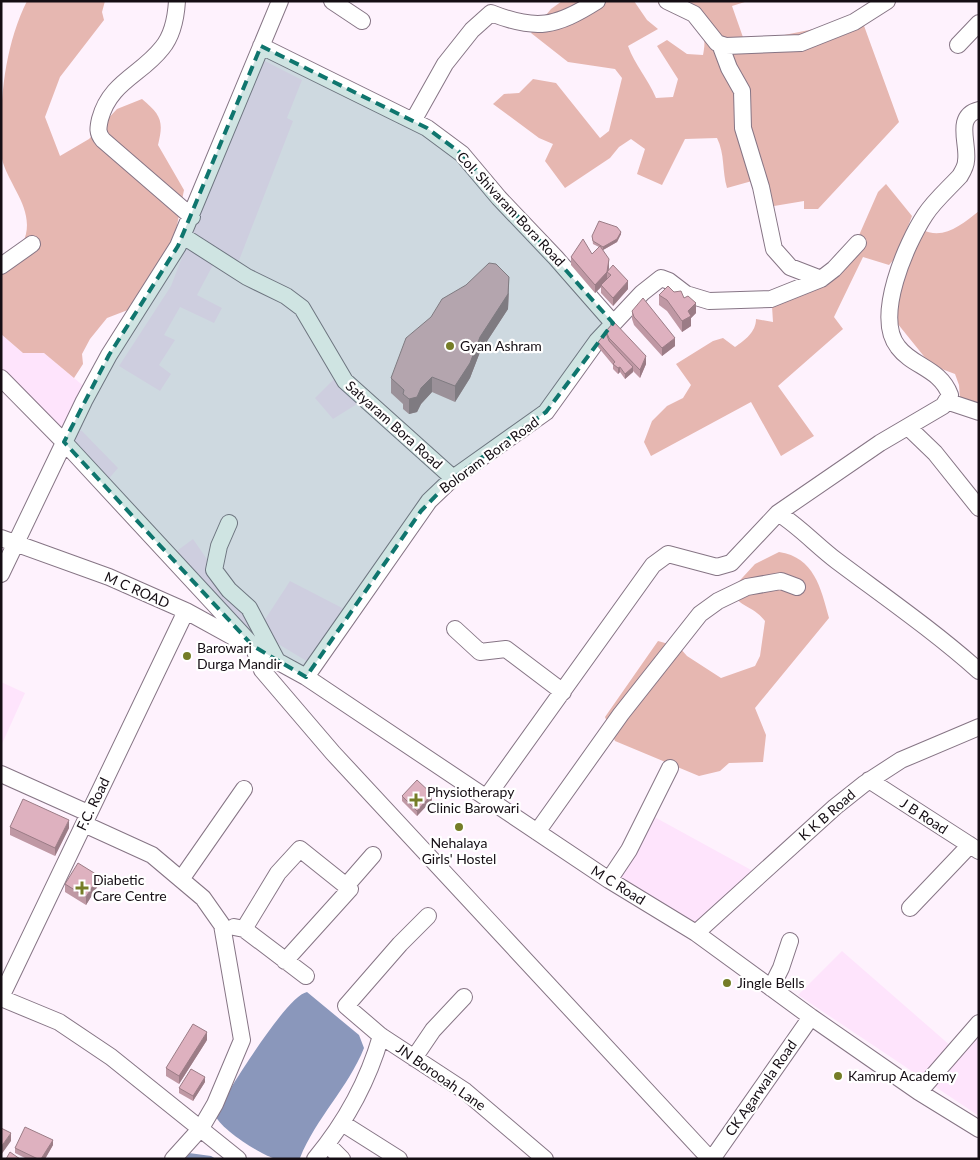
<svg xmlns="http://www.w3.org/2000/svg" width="980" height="1160" font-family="Lato,sans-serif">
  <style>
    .built { fill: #fee4fc }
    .forest { fill: #e6b7b1 }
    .water { fill: #8a97bb }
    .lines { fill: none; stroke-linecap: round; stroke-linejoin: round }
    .minor-casing { stroke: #867585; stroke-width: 18 }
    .minor { stroke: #fff; stroke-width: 16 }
    .wall { fill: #bf98a4 }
    .shaded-wall { fill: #9b7c86 }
    .building { fill: #deb1bf; stroke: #9b7c86 }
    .marked { fill: #0f766e; fill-opacity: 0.2; stroke: #0f766e; stroke-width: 4; stroke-dasharray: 10 6; stroke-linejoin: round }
    .poi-dot { fill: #757d27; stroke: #fff; stroke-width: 2 }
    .labels { text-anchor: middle; stroke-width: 4.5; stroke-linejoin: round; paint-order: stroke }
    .street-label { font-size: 14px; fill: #150e14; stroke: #fff }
    .poi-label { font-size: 14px; fill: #150e14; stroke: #fff; text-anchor: start }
  </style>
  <rect width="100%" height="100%" fill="#fef2fd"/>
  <path class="built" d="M259,58L302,80L287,118L293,121L233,276L213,265L197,295L222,308L214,323L180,307L164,335L175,340L159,365L171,374L160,391L119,366L171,286Z
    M1,334L23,353H44L86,388L61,428L1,372Z
    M336,377L357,404L333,419L315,398Z
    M81,430L118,468L106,482L69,445Z
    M193,539L220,578L262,624L290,581L348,611L313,665L270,639L245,636L174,553Z
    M1,682L25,693L1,746Z
    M649,814L753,871L697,921L691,924L617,875Z
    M842,951L952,1047L979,1028V1116L798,995Z"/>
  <path class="forest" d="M27,1H105L102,12L104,20L60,77L45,117L60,156L89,139L117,109L142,99C161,115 164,121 158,145L184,190L170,261L133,308L107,318L90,339L82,354L83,364L74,378L44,353H23L1,334V262C11,254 23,247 26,234C32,206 8,184 2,159C0,150 1,140 1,132C1,88 7,41 27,1Z
    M562,1H634L647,20L658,29L628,46C635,65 648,79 656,98L673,97L678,79L657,46L667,40L687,54L703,55C704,50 705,44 704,39C701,21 673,8 658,4L659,1H748L732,6L745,43L824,27L863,23L899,122L818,209H804V201L774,206L752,181L727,188C722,171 725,154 717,138L685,139L662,185L637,174L645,149L631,139L619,147L610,158L565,188L545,161L553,144L539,138L493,104L504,94L519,93L533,79L556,83L600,138L609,131L622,78L615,69L568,62L531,33L551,9Z
    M886,184L912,216L897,256L889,265L863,257L834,317L843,329L778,386L814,436L781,456L751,402L651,456L644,442L652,421L667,406L683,398L691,385L676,364L713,341L723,338L735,347C745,340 756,332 756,319L773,322L772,306L804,291L853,249L878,192Z
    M979,211V406L960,399L959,385L955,374L931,365L893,318L890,307L921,229C943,241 961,225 979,211Z
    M779,552C814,557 821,588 829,618L755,708L766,735L763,762L729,763L720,771L699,776L615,741L605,717L658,641L679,647L687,656L721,678L755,666L760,656L765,621C753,605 740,609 731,590L755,564Z"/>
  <path class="water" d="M307,992L359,1035L364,1048C348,1088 316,1118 300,1158C293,1159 281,1160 273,1158C260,1154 217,1127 215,1114C229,1091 286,996 307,992Z
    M189,1153L211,1156L216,1159H181Z"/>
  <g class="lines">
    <g class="minor-casing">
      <path id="minor" d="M177,1C176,17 173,35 162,48C141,75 110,82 100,119C98,128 97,133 103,140L192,217
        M332,1L362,21
        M667,1L694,14L717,43L726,46L801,43L854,22L887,1
        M720,44L729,68L742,91L743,128L761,187L774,249L790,267L821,279
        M958,45L979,23
        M261,46L427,128L462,154L499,198L556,258L613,323
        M413,121L445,64L472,30L491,13C536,31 556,27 597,1
        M183,236L247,277L286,296L302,308L345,381L453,478
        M1,266L32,244
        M1,378L64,442L253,646L262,670L333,753L710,1159
        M946,401L979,412
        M908,427L935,453L979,508
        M778,513C800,527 817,546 837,561C885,597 934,631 979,671
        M229,523L219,546L214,570L229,590L249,608L276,659
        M1,538L109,577L186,611L306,677L609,880L696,933L811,1017L919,1092L979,1129
        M1,574L84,401L109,355L178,246L280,1
        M455,629L480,652L506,649L563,692
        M306,677L429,501L453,478L546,412L597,341L642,293L661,278L669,281L686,294L709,301L771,299L821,279L834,269L858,243
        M1,774L88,813
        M869,780L979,851
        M486,798L653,565L668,554L717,567L731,563L778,513L880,443L943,406L950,395C940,368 913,367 898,347C874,317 906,244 925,215C934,201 948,189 960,176C963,171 966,166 966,161C969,144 954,116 979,110
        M84,824L152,855L203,898L222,925L242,1040L215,1104L201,1128L173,1159
        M537,832L621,714L700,614L718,601L747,587L781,581L797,587
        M182,878L244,789
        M609,880L629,850L670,768
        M346,886L373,855
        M910,908L970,845
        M428,916L400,944L346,1006L381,1036L465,1091L545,1159
        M234,927L244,929L306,976
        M244,929L278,873L300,849L350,889L285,961
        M696,933L835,807L864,784L901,760L979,727
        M771,988L781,968L790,941
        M1,997L186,611
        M1,998L59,1022L111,1057L238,1159
        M414,1058L433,1030L464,997
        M919,1092L979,1023
        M342,1123L399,1159
        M327,1144L342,1159
        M315,1159C345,1123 368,1081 381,1036
        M712,1159L811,1017"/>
    </g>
    <use href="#minor" class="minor"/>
  </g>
  <path class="wall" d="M621,234L617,242L603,250L609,267V270L628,289L613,306L601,293V287L595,293L571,265V257L592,254L599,247L593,244L592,236Z
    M674,292L684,298L696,313L691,318V326L682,332L667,311L659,305V295Z
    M509,293L508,309L480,352L470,378L455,402L432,392L421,404L417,412L409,414L403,409V404L391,393V378Z
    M632,311L675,346L662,356L634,325L632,319Z
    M606,331L646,364L640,378L633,371V372L625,379L620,372L618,374L613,369V365L598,347V342L606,333Z
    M402,796L432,800L417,816L402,801Z
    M10,827L69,828L55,856L10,835Z
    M65,884H99L86,905L65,892Z
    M207,1040L179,1084L166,1076V1068Z
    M205,1082L193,1101L179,1093V1088Z
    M53,1145L45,1159H27L15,1153V1148Z"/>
  <path class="shaded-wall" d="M621,232V234L617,242L603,250V247Z
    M609,259V267L608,273L607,272V280L601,285V287L595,293V285Z
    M509,277L508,309L480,352L470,378L455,402V386Z
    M628,281V289L613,306V298Z
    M696,303V313L691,318V326L682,332V321L688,311Z
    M675,338V346L662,356V348Z
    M646,356V364L640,378V370Z
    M620,367V372L618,374V368Z
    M633,367V372L625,379V374Z
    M432,377V392L421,404L417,412L409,414V399L421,388Z
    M432,794V800L417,816V811Z
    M69,820V828L55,856V848Z
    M99,876V884L86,905V897Z
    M207,1032V1040L179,1084V1076Z
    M205,1077V1082L193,1101V1096Z
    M11,1133V1141L1,1155V1147Z
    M53,1140V1145L45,1159H41Z"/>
  <path class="building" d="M599,221L617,227L621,232L617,239L603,247L593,241L592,236Z
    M583,239L592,254L600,246L609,259L607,272L613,265L628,281L613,298L601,285L611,275L607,272L595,285L571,257Z
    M489,263L496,264L509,277L508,294L480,337L470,363L455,386L432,377L421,388L417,397L409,399L403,394L404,390L391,378L406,338L431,317L442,299L466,285Z
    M668,286L674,292L681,291L684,298L688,296L696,303L688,311L691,316L682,321L667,300L659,295Z
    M643,298L675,338L662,348L634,317L632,311Z
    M614,322L646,356L640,370L609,338L606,331Z
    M606,333L609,341L633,367L625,374L620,367L618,368L613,364L615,362L598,342Z
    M417,780L432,794L417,811L402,796Z
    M23,799L69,820L55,848L10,827Z
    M78,863L99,876L86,897L65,884Z
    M193,1024L207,1032L179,1076L166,1068Z
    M191,1069L205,1077L193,1096L179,1088Z
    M25,1127L53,1140L41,1159H38L15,1148Z
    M1,1128L11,1133L1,1147Z
    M10,1152L20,1159H6Z"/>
  <path class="marked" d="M261,46L427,128L462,154L613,323L546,412L453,478L421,511L306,677L253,646L64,442L109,355L178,246Z"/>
  <g class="poi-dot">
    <circle cx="450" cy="346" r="5"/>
    <circle cx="187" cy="656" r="5"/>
    <path d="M413.5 792.5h5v5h5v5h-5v5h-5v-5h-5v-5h5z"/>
    <circle cx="459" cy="827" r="5"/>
    <path d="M79.5 880.5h5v5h5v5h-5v5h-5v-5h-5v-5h5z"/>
    <circle cx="727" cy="983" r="5"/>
    <circle cx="838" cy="1076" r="5"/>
  </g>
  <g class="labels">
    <g class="street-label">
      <text transform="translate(511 209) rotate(47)" y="5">Col. Shivaram Bora Road</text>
      <text transform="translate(394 425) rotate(42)" y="5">Satyaram Bora Road</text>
      <text transform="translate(489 455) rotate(-36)" y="5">Boloram Bora Road</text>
      <text transform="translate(137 590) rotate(24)" y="5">M C ROAD</text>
      <text transform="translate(93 804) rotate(-64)" y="5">F.C. Road</text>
      <text transform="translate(827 815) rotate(-41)" y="5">K K B Road</text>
      <text transform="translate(924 816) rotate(33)" y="5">J B Road</text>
      <text transform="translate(618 885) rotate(32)" y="5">M C Road</text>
      <text transform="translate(441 1077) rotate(35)" y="5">JN Borooah Lane</text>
      <text transform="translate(761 1088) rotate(-55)" y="5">CK Agarwala Road</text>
    </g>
    <g class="poi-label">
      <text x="460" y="351">Gyan Ashram</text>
      <text x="197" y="653">Barowari<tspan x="197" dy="16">Durga Mandir</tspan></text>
      <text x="427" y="797">Physiotherapy<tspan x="427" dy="16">Clinic Barowari</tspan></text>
      <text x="459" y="848" text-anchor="middle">Nehalaya<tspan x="459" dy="16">Girls' Hostel</tspan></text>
      <text x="93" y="885">Diabetic<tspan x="93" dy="16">Care Centre</tspan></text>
      <text x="737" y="988">Jingle Bells</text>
      <text x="848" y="1081">Kamrup Academy</text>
    </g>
  </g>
  <rect width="980" height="1160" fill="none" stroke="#150e14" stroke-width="5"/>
</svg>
